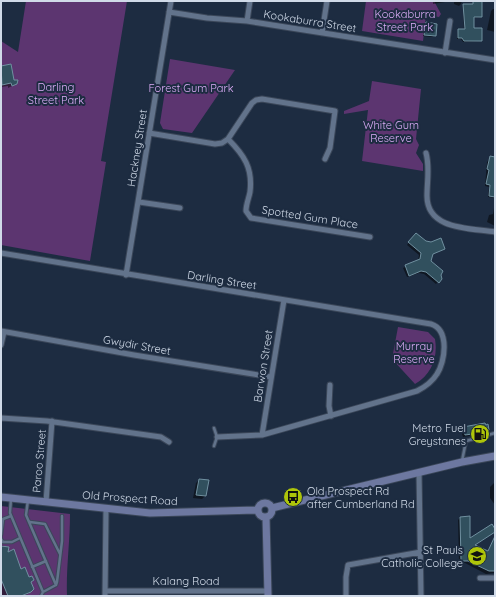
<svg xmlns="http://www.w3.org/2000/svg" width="496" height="597" font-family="Quicksand,sans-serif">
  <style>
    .green { fill: #5c3570 }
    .shadow { fill: #0007 }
    .building { fill: #31505e; stroke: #7090a0 }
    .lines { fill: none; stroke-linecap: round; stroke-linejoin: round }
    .lane-casing { stroke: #3b4759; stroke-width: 4.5 }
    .street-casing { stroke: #3b4759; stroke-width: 7 }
    .secondary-casing { stroke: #3b4759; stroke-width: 9 }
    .lane { stroke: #62738b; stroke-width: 2.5 }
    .street { stroke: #62738b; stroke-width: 5 }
    .secondary { stroke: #6d78a0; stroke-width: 7 }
    .labels { text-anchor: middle; stroke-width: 4; stroke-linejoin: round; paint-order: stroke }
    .park-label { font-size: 11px; fill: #ddadf8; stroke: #1d2c41 }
    .street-label { font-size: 11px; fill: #d0dae8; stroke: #1d2c41 }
    .poi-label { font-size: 11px; fill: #d0dae8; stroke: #1d2c41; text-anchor: end }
  </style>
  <rect width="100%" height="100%" fill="#1d2c41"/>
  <path class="green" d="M26,1H127L101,161L106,162L90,261L1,245V41L18,52Z
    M366,1H434L441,14L439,17L426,15L423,41L362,31Z
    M170,59L235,70L192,133L163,129L160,123Z
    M372,81L421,89L416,139L419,145L416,153L423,164V171L362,161L368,110L344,114V111L369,101Z
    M398,327L428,332L435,339C438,357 432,374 415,384L392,359Z
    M1,506L70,514C70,542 66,569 67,596H1Z"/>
  <path class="shadow" d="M433,1H451L433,4Z
    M454,1H462L461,4L459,6L454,4Z
    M473,2H481V17L473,18V29L481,41L463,42L461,39H457L458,31L464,30L463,6L472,5Z
    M493,9H495V32L487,30L491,11Z
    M426,23L435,35L432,37L423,36L424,25Z
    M10,65L13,82L16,84L8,88V86L1,87V67Z
    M495,152V198L488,197L489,187L485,186L487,162L491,157L494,158Z
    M495,202V226L487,222L489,215L493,214Z
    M414,236L444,249L431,255L430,262L441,278L436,284L424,274L419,273L407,277L403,268L418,261L419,255L407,245Z
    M464,428L488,430L484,434L463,437L461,431Z
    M488,439L487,441L480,442L481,441Z
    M199,480L208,481L205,496L202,499L193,498L196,483Z
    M495,482V505L490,498V487Z
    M460,518L469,540L495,531L474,545L487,552L492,544H495V573L486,574L465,563H459L458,520Z
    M1,545L8,547L7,554L33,589L28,594L23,596H2Z"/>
  <path class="building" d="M473,1H482V17H474V28H482V41H464L462,38H458V29H465L463,4H473Z
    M426,22L437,24L436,36L424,35Z
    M11,64L14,80H18L17,84L12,86L11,83L2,85L1,66Z
    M490,156L495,157V197L489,196L490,185L486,184L489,170L487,169Z
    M416,233L426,241L431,242L441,238L445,249L433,254L431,261L443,271L441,275L442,279L439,283L426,272L421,271L409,276L405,265L420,259L421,253L408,242Z
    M485,423L486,425L488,424L489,430L487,432L465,435L463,427Z
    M199,479L209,480L206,496L196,495Z
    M470,516V538L492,524L495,529V532L475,545L488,551L495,536V571H489L468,561H461L460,517Z
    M1,546L9,547L8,552L14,549L21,569L25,567L29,577L32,576L34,580L31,582L34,589L31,592L21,596H8L1,579Z"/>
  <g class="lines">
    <g class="lane-casing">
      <path id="lane" d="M214,428L217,437L214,446
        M462,461L466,441L495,433
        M11,498L10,513L43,592L56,585L57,582L62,541V516
        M28,500L26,515L56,585
        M30,522L45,524L60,554
        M1,535L3,519L11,516
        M1,539L3,542H12L20,538
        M32,567L46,561
        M41,596L43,592"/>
    </g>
    <g class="street-casing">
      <path id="street" d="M169,12L207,18L247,21L495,60
        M247,21L250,1
        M322,33L327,1
        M445,53L450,21
        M149,133L215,144L222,143L228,139L252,103L256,100L262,99L335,111L330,148L325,159
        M228,139C244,155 253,168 250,192C249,198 246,204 246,211L251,218L370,237
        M426,153C430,167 427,181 427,196C427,230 470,228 495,232
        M139,202L180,208
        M1,253L431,324C450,330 445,362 437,374C432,382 425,387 417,391L262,435L217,437
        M126,275L171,1
        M1,331L134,355L271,377
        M1,345L4,332
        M330,385L329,406L331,416
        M1,418L47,421L161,437L169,442
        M262,435L284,300
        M419,472L421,596
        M46,502L52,421
        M480,578H495
        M105,591H268
        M105,596L106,509
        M346,596V577L348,565L421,552"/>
    </g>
    <g class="secondary-casing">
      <path id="secondary" d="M1,497L150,513L258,510
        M258 510a7 7 0 1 1 14 0a7 7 0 1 1-14 0Z
        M272,508L462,462L495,456
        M266,517L268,596"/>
    </g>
    <use href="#lane" class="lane"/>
    <use href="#street" class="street"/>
    <use href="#secondary" class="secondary"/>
  </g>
  <defs>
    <g id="fuel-disc" transform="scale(1)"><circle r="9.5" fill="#aec50a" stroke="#1d2c41"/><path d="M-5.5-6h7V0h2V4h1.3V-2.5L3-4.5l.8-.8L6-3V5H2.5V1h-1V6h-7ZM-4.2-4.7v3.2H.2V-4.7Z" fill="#111"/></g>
    <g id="bus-disc" transform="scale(1)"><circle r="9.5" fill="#aec50a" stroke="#1d2c41"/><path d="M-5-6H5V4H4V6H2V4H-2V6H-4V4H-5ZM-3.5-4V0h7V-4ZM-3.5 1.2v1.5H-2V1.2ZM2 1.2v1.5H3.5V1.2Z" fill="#111"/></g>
    <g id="school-disc" transform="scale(1)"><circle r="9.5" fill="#aec50a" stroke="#1d2c41"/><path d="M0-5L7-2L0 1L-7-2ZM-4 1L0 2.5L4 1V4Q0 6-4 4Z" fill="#111"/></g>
  </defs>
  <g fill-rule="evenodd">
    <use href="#fuel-disc" x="480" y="434"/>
    <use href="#bus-disc" x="293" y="497"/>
    <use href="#school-disc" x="477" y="556"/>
  </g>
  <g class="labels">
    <g class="park-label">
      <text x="405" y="18">Kookaburra<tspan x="405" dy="13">Street Park</tspan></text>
      <text x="56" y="91">Darling<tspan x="56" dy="13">Street Park</tspan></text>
      <text x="191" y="92">Forest Gum Park</text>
      <text x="391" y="129">White Gum<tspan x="391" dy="13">Reserve</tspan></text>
      <text x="414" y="350">Murray<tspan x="414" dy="13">Reserve</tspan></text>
    </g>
    <g class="street-label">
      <text transform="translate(310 21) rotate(9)" y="4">Kookaburra Street</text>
      <text transform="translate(137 148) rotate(-81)" y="4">Hackney Street</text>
      <text transform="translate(310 217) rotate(9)" y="4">Spotted Gum Place</text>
      <text transform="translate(222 280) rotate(9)" y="4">Darling Street</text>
      <text transform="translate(137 345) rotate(10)" y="4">Gwydir Street</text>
      <text transform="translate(263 366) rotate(-81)" y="4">Barwon Street</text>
      <text transform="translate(39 461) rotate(-85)" y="4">Paroo Street</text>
      <text transform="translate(130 498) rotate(4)" y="4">Old Prospect Road</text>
      <text x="186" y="585">Kalang Road</text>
    </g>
    <g class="poi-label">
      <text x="466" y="432">Metro Fuel<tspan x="466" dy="13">Greystanes</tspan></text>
      <text x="307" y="495" text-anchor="start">Old Prospect Rd<tspan x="307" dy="13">after Cumberland Rd</tspan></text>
      <text x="463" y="554">St Pauls<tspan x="463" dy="13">Catholic College</tspan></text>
    </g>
  </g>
  <rect width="496" height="597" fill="none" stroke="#d0dae8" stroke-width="4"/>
</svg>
